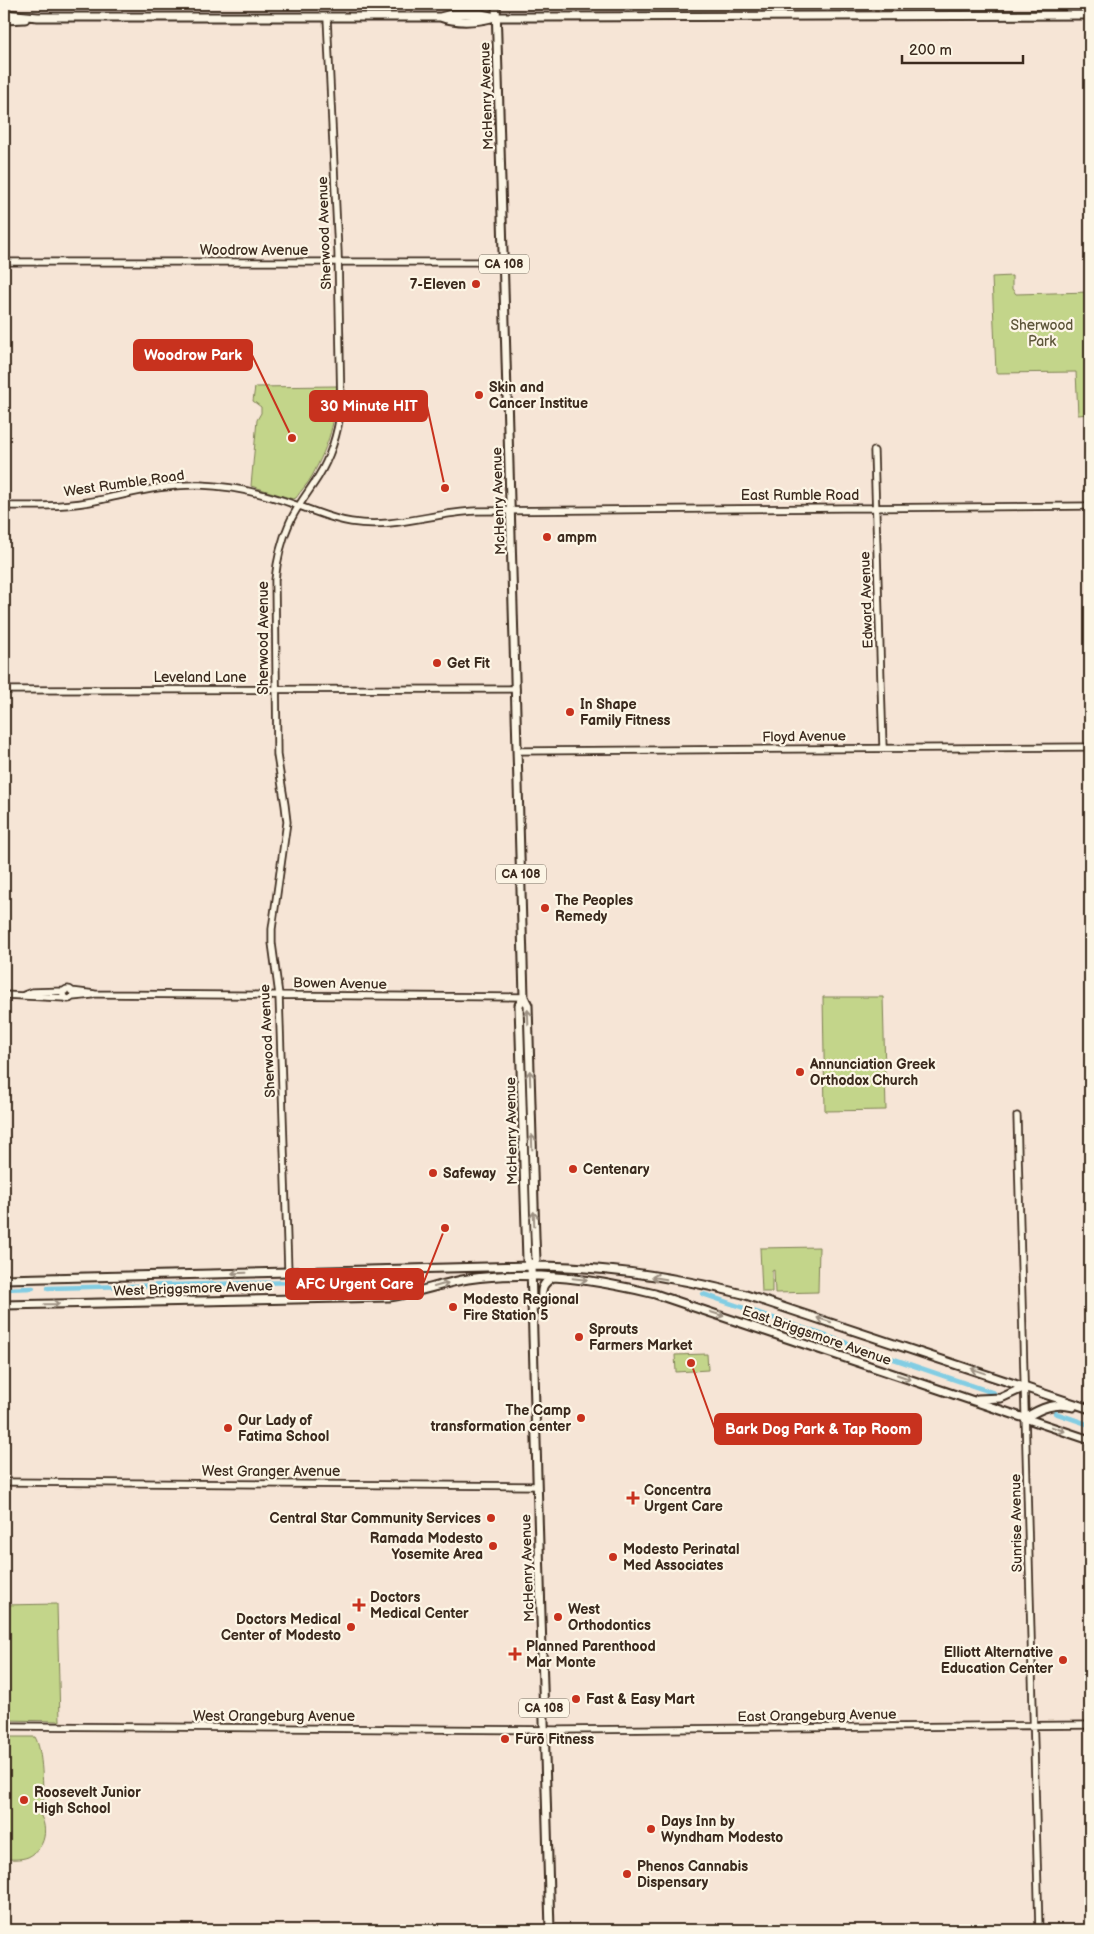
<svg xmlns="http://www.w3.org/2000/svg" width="1094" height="1934" font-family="'Balsamiq Sans',sans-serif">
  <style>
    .green { fill: #c3d58a; stroke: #7f8054 }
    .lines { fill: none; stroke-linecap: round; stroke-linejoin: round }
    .canal { stroke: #82cde3; stroke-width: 4.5 }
    .minor-casing { stroke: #3b2a1e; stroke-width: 9 }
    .major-casing { stroke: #3b2a1e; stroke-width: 11 }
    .minor { stroke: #fcf5e5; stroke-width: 5.5 }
    .major { stroke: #fcf5e5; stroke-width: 7 }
    .oneway { stroke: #9c9082 }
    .poi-dot { fill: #c8321e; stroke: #fcf5e5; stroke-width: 2 }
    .labels { text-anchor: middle; stroke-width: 4.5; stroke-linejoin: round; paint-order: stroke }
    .shield { fill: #fcf5e5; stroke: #75675a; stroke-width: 1 }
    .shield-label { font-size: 12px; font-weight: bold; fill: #3b2a1e }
    .street-label { font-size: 14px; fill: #3b2a1e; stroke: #fcf5e5 }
    .poi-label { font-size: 14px; font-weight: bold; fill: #3b2a1e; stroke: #fcf5e5; text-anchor: start }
    .park-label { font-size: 14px; fill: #5d5539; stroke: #fcf5e5 }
    .leader { fill: none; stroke: #c8321e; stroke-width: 2 }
    .callout-dot { fill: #c8321e; stroke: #fcf5e5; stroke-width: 2 }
    .callout { fill: #c8321e; stroke: #c8321e; stroke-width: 2 }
    .callout-label { font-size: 15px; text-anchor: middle; font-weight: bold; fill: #fff }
  </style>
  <rect width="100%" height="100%" fill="#f6e5d6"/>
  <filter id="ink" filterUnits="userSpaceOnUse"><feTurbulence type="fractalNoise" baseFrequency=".02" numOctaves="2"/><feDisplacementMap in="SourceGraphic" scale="10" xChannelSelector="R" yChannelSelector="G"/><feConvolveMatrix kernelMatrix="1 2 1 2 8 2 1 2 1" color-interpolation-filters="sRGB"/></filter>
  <g filter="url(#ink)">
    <path class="green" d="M1012,276V289L1016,294L1090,292V414L1078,415L1076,372L996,373L992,277Z
      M337,386C335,424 330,442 312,476C308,484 301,490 296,498L293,499L251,486L257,420L261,413V407L253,401L255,387Z
      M883,997L886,1110L825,1111L823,997Z
      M819,1247L818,1292L775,1293L774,1270L772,1271V1292H762L760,1248Z
      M707,1354L708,1370L676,1372L675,1355Z
      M57,1604L60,1721L4,1720V1605Z
      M4,1737H35C43,1750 43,1790 43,1806L34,1807C49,1821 49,1847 28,1857C20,1860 12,1859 4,1859Z"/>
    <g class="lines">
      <path class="canal" d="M48,1288L419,1279
        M4,1289L33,1288
        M703,1294L994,1393
        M1055,1413L1090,1425"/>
      <g class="minor-casing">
        <path id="minor" d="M4,262H503
          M874,451L883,748
          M4,506C35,506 67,507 99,500C133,493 164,484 200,485C232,486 266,494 296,505C315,511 331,519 351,522C393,529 433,513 475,511L1090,506
          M4,690L516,689
          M517,751L1090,747
          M63 994a5 5 0 1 1 10 0a5 5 0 1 1-10 0Z
          M71,991L95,994L524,997
          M4,995L65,998
          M24,995L32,992L65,991
          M72,997L92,995
          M1017,1116L1039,1930
          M288,1271L279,995L272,943V929L287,822L285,805L277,755L275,580C277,560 281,542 289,524C296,507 308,493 318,477C331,456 338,432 341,408L338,252L327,17
          M4,1482L537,1486
          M4,1726L559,1730L1090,1725"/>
      </g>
      <g class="major-casing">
        <path id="major" d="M496,4L524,997L528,1005L535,1237L536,1260L531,1266
          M4,14L38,17H440L452,14H481L496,17H542L1090,15
          M440,17C457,23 474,22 491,18
          M4,20L25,19
          M524,997L519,1005L527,1260L531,1266L550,1930
          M4,1279L531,1266C600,1266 676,1277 743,1294L1090,1409
          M4,1305L389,1297C416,1294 441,1283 468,1279C531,1270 594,1279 655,1294L1090,1440
          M532,1308L542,1301C541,1288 542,1284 553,1277
          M978,1399L1001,1398L1025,1387
          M1025,1418C1041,1408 1055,1402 1073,1407"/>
      </g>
      <use href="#minor" class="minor"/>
      <use href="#major" class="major"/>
    </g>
    <defs><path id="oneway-shaft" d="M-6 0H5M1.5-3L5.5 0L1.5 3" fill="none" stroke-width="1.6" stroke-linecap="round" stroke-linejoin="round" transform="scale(1.25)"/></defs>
    <g class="oneway">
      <use href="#oneway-shaft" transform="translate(528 1017) rotate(-92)"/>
      <use href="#oneway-shaft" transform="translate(530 1078) rotate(-92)"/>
      <use href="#oneway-shaft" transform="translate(532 1142) rotate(-92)"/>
      <use href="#oneway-shaft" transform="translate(534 1219) rotate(-92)"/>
      <use href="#oneway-shaft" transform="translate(239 1273) rotate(178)"/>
      <use href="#oneway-shaft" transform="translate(659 1278) rotate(-171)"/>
      <use href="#oneway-shaft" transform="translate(580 1279) rotate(6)"/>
      <use href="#oneway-shaft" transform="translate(441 1285) rotate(-16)"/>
      <use href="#oneway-shaft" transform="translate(52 1304) rotate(-1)"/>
      <use href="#oneway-shaft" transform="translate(717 1314) rotate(18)"/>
      <use href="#oneway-shaft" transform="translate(824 1320) rotate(-162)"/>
      <use href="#oneway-shaft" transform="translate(978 1371) rotate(-162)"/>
      <use href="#oneway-shaft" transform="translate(904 1377) rotate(19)"/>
      <use href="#oneway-shaft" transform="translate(1058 1429) rotate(19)"/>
    </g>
  </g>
  <g class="poi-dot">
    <circle cx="476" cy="284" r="5"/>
    <circle cx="479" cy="395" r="5"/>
    <circle cx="547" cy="537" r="5"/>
    <circle cx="437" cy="663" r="5"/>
    <circle cx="570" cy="712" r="5"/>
    <circle cx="545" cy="908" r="5"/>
    <circle cx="800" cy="1072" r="5"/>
    <circle cx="573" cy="1169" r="5"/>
    <circle cx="433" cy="1173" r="5"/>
    <circle cx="453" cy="1307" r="5"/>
    <circle cx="579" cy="1337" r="5"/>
    <circle cx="581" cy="1418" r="5"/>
    <circle cx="228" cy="1428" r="5"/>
    <path d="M630.5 1490.5h5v5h5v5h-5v5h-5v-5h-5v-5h5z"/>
    <circle cx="491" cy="1518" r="5"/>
    <circle cx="493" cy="1546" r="5"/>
    <circle cx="613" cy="1557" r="5"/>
    <path d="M356.5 1597.5h5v5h5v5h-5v5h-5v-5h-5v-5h5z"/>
    <circle cx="558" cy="1617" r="5"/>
    <circle cx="351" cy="1627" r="5"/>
    <path d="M512.5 1646.5h5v5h5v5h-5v5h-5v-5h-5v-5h5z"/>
    <circle cx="1063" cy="1660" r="5"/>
    <circle cx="576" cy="1699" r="5"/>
    <circle cx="505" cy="1739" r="5"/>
    <circle cx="24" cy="1800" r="5"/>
    <circle cx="651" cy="1829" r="5"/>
    <circle cx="627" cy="1874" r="5"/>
  </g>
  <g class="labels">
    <g class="shield">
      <rect x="479" y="254.5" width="50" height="19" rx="4"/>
      <rect x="496" y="864.5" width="50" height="19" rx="4"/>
      <rect x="519" y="1698.5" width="50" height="19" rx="4"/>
    </g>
    <g class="shield-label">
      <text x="504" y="268">CA 108</text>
      <text x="521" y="878">CA 108</text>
      <text x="544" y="1712">CA 108</text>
    </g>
    <g class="street-label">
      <text transform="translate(486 96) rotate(-92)" y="5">McHenry Avenue</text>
      <text transform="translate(324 233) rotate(-92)" y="5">Sherwood Avenue</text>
      <text x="254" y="255">Woodrow Avenue</text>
      <text transform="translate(124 483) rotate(-8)" y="5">West Rumble Road</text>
      <text x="800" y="500">East Rumble Road</text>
      <text transform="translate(498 501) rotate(-92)" y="5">McHenry Avenue</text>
      <text transform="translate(866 600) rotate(-92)" y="5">Edward Avenue</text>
      <text transform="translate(263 638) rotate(-90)" y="5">Sherwood Avenue</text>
      <text x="200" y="682">Leveland Lane</text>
      <text transform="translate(804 736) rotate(-1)" y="5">Floyd Avenue</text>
      <text transform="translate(340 983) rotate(1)" y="5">Bowen Avenue</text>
      <text transform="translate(267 1041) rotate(-93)" y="5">Sherwood Avenue</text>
      <text transform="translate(511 1131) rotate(-91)" y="5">McHenry Avenue</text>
      <text transform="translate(193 1288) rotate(-2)" y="5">West Briggsmore Avenue</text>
      <text transform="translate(817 1335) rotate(19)" y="5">East Briggsmore Avenue</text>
      <text x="271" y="1476">West Granger Avenue</text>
      <text transform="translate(1016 1523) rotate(-91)" y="5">Sunrise Avenue</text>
      <text transform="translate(527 1568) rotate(-92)" y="5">McHenry Avenue</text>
      <text transform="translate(817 1715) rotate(-1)" y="5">East Orangeburg Avenue</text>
      <text x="274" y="1721">West Orangeburg Avenue</text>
    </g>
    <g class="poi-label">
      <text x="466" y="289" text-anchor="end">7-Eleven</text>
      <text x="489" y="392">Skin and<tspan x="489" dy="16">Cancer Institue</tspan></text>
      <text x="557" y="542">ampm</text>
      <text x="447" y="668">Get Fit</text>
      <text x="580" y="709">In Shape<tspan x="580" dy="16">Family Fitness</tspan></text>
      <text x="555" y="905">The Peoples<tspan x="555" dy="16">Remedy</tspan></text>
      <text x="810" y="1069">Annunciation Greek<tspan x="810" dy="16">Orthodox Church</tspan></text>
      <text x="583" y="1174">Centenary</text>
      <text x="443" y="1178">Safeway</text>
      <text x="463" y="1304">Modesto Regional<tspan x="463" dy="16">Fire Station 5</tspan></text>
      <text x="589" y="1334">Sprouts<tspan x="589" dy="16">Farmers Market</tspan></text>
      <text x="571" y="1415" text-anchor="end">The Camp<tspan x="571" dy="16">transformation center</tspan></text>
      <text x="238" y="1425">Our Lady of<tspan x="238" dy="16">Fatima School</tspan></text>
      <text x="644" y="1495">Concentra<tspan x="644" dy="16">Urgent Care</tspan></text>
      <text x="481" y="1523" text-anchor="end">Central Star Community Services</text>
      <text x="483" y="1543" text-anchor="end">Ramada Modesto<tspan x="483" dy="16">Yosemite Area</tspan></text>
      <text x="623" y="1554">Modesto Perinatal<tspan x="623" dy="16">Med Associates</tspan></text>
      <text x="370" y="1602">Doctors<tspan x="370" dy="16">Medical Center</tspan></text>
      <text x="568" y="1614">West<tspan x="568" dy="16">Orthodontics</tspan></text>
      <text x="341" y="1624" text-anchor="end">Doctors Medical<tspan x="341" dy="16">Center of Modesto</tspan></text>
      <text x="526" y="1651">Planned Parenthood<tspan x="526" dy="16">Mar Monte</tspan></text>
      <text x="1053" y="1657" text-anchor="end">Elliott Alternative<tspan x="1053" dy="16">Education Center</tspan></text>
      <text x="586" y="1704">Fast &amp; Easy Mart</text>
      <text x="515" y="1744">Furō Fitness</text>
      <text x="34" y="1797">Roosevelt Junior<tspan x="34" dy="16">High School</tspan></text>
      <text x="661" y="1826">Days Inn by<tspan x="661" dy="16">Wyndham Modesto</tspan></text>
      <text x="637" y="1871">Phenos Cannabis<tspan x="637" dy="16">Dispensary</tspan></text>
    </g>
    <g class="park-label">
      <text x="1042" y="330">Sherwood<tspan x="1042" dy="16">Park</tspan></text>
    </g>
  </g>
  <path class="leader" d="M292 438L252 355M445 488L427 406M445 1228L423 1284M691 1363L715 1429"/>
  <g class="callout-dot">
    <circle cx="292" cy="438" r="5"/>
    <circle cx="445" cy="488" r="5"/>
    <circle cx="445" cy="1228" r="5"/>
    <circle cx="691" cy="1363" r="5"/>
  </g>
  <g class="callout">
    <rect x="134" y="340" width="118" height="30" rx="5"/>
    <rect x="310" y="391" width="117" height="30" rx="5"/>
    <rect x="286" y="1269" width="137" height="30" rx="5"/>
    <rect x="715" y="1414" width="206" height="30" rx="5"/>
  </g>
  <g class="callout-label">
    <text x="193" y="360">Woodrow Park</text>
    <text x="369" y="411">30 Minute HIT</text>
    <text x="355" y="1289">AFC Urgent Care</text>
    <text x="818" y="1434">Bark Dog Park &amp; Tap Room</text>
  </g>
  <rect width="1094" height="1934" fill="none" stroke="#fcf5e5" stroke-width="20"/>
  <rect x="10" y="10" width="1074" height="1914" fill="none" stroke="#3b2a1e" stroke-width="2" filter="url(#ink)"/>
  <path d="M902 55v8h121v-8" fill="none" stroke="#3b2a1e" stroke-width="2.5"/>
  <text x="909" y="55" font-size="15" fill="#3b2a1e" stroke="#fcf5e5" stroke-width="4" paint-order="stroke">200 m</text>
</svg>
